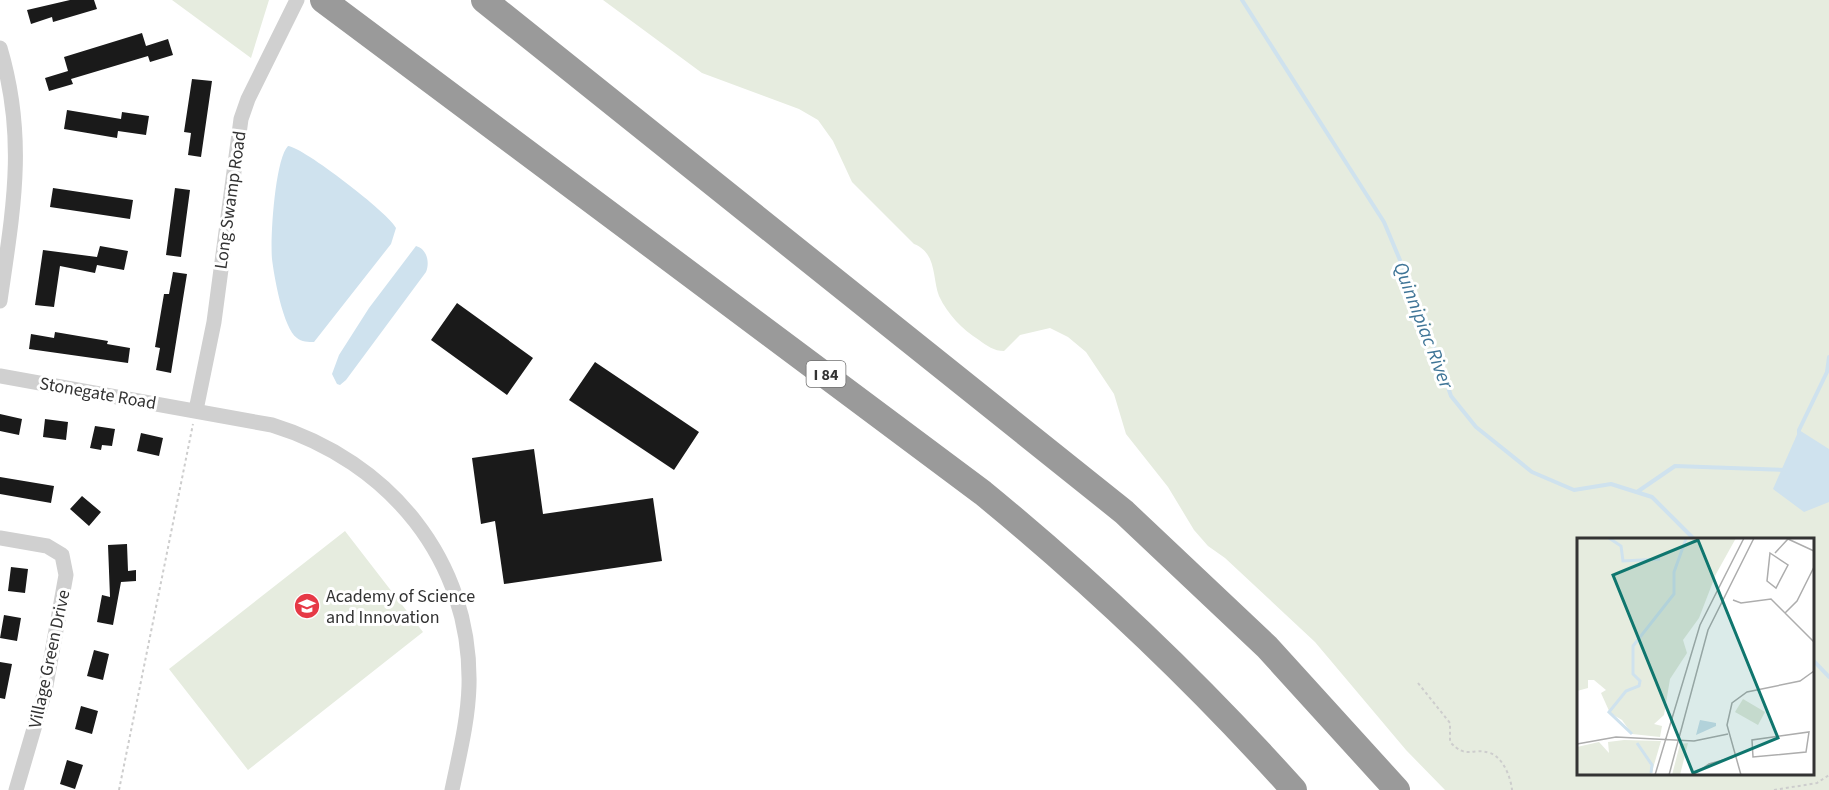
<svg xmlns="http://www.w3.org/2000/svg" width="1829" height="790" font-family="'Source Sans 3',sans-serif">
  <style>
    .green { fill: #e6ecdf; fill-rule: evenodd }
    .water { fill: #cfe2ee }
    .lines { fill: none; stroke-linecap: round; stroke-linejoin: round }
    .stream { stroke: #cfe2ee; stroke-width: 4 }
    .building { fill: #1a1a1a }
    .path { stroke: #cdcdcd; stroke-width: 2; stroke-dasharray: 3 3; stroke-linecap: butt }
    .street { stroke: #d0d0d0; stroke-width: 15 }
    .highway { stroke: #9a9a9a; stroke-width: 26 }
    .labels { text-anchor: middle; stroke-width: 6; stroke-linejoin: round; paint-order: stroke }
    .shield { fill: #fff; stroke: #707070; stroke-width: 1.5 }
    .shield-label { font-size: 16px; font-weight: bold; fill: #333 }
    .street-label { font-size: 18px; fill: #333; stroke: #fff }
    .poi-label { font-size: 18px; fill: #333; stroke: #fff; text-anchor: start }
    .water-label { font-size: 20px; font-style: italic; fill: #3f7597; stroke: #fff }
    .inset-river { fill: none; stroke: #cfe2ee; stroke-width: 3 }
    .inset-road { fill: none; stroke: #adadad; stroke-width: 1.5 }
    .view { fill: #0f766e; fill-opacity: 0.15; stroke: #0f766e; stroke-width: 3 }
    .inset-edge { fill: none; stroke: #333; stroke-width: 3 }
  </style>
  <rect width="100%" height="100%" fill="#fff"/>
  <path class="green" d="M172,0H269L251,58Z
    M603,0H1829V790H1445L1406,750L1315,642L1225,558L1208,546L1194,530L1168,487L1126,434L1114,394L1086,352L1068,337L1050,328L1020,335L1004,351C994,351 987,346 979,340C962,329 948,315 939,296C932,277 937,253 914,244L852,182L833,141L818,120L799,109L702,73ZM1578,540H1812V774H1578Z
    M345,531L423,632L248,770L169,669Z"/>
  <path class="water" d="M288,146C303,147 390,214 396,228L391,244L314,342C309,342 301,342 297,338C283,328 274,276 272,259C270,239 275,159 288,146Z
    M416,246C427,249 430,262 426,272L346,380L340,385L337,384L332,374L339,355L369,308Z
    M1799,430L1829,449V502L1804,512L1773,489Z"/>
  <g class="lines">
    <path class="stream" d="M1242,0L1384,222L1423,315L1451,396L1476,427L1532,472L1574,490L1611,484L1652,497L1695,540
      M1799,433V430L1827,372L1829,357
      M1637,492L1675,466L1784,470
      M1812,659L1829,677"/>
  </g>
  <path class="building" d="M70,0H94L97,9L53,22L52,17L31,24L27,10Z
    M142,33L146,46L168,39L173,55L150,62L148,56L71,79L73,84L49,91L45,78L68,71L64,57Z
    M192,79L212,81L201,157L188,155L191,133L184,132Z
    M67,110L121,119L122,112L149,116L146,135L118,131L117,138L64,129Z
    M53,188L133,200L130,219L50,207Z
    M175,188L190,190L181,257L166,255Z
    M100,246L128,251L124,270L97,265L95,273L60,266L54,307L35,305L43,250L97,257Z
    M173,272L187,274L171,373L156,370L160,348L155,347L164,294H169Z
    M457,303L533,358L507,395L431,340Z
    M55,332L108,341L107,344L130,348L128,363L29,349L31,334L54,338Z
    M595,362L699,432L674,470L569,400Z
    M0,414L22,419L19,435L0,431Z
    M45,419L68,422L66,440L43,437Z
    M95,426L115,429L112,446L102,445L101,450L90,448Z
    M141,433L163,438L159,456L137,451Z
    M534,449L543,514L653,498L662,561L504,584L495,521L481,524L472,458Z
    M0,477L54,486L51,503L0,494Z
    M82,496L101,512L89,526L70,509Z
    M127,544L128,571L136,570V581L121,582L113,625L97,622L102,595L110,597L108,545Z
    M11,567L28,569L25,593L8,591Z
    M4,615L21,618L17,641L0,638Z
    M94,650L109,654L103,680L87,676Z
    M0,662L12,664L5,699L0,698Z
    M81,706L98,711L92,734L75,729Z
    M67,760L83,765L75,789L60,784Z"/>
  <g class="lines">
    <path class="path" d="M1418,683L1450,723V742C1467,760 1472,747 1490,753C1503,757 1511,778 1512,790
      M119,790L193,424
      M1774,790L1817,783L1829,775"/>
    <path class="street" d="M0,48C27,139 13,210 0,301
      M0,376L272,425C389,461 472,560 469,686C468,721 459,756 452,790
      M196,410L214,322L241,119L248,99L297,0
      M0,538L47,546L62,555L66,575L45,691L16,790"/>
    <path class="highway" d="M323,0L983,493C1094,584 1198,683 1294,790
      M484,0L1124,512L1267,647L1397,790"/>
  </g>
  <defs>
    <g id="school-disc" transform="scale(1.35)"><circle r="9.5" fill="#e63946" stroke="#fff"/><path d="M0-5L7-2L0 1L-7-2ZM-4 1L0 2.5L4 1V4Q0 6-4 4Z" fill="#fff"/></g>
  </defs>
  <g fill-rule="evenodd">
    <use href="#school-disc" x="307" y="606"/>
  </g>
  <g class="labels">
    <rect class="shield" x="806.5" y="361" width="39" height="26" rx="4.5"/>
    <g class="shield-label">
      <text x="826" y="380">I 84</text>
    </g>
    <g class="street-label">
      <text transform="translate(230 200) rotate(-82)" y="6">Long Swamp Road</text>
      <text transform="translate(98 393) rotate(10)" y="6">Stonegate Road</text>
      <text transform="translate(49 659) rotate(-78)" y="6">Village Green Drive</text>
    </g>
    <g class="poi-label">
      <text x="326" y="602">Academy of Science<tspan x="326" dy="21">and Innovation</tspan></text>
    </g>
    <g class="water-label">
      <text transform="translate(1424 325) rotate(69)" y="7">Quinnipiac River</text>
    </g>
  </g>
  <g transform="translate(1577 538)">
    <rect width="237" height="237" fill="#fff"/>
    <path d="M0,0H159L139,36L122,80L106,102L110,115L93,141L87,177L77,186L85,188L83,199L55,196L45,182L33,175L24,155L29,152L17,142H11V150L0,153ZM166,161L188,174L181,187L158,174ZM47,202L84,203L74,237H0V209L22,204L32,215L31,204ZM111,205L103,237H95L103,206Z" fill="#e6ecdf"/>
    <path d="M123,182L139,185V188L119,197Z" fill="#cfe2ee"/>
    <path class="inset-river" d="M32,0L44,8L46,23L83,21M55,196L32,174L49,153L62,148L63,143L56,136V108L97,56V34L109,1M60,205L75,227L74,235"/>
    <path class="inset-road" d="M193,15L211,27L199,50L190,43ZM198,15L211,1L237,13M156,62L164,65L194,61L237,104M208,75L220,63L237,29M232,194L229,214L176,219L175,202ZM0,206L39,199L117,203L151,196M78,237L123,87L167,0M92,237L131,92L177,0M116,237L132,226L157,219M164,237L150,187L155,165L170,154L223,143L237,133M190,237H219"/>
    <path class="view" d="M121,2L201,200L116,235L36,37Z"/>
    <rect width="237" height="237" class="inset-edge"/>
  </g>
</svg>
